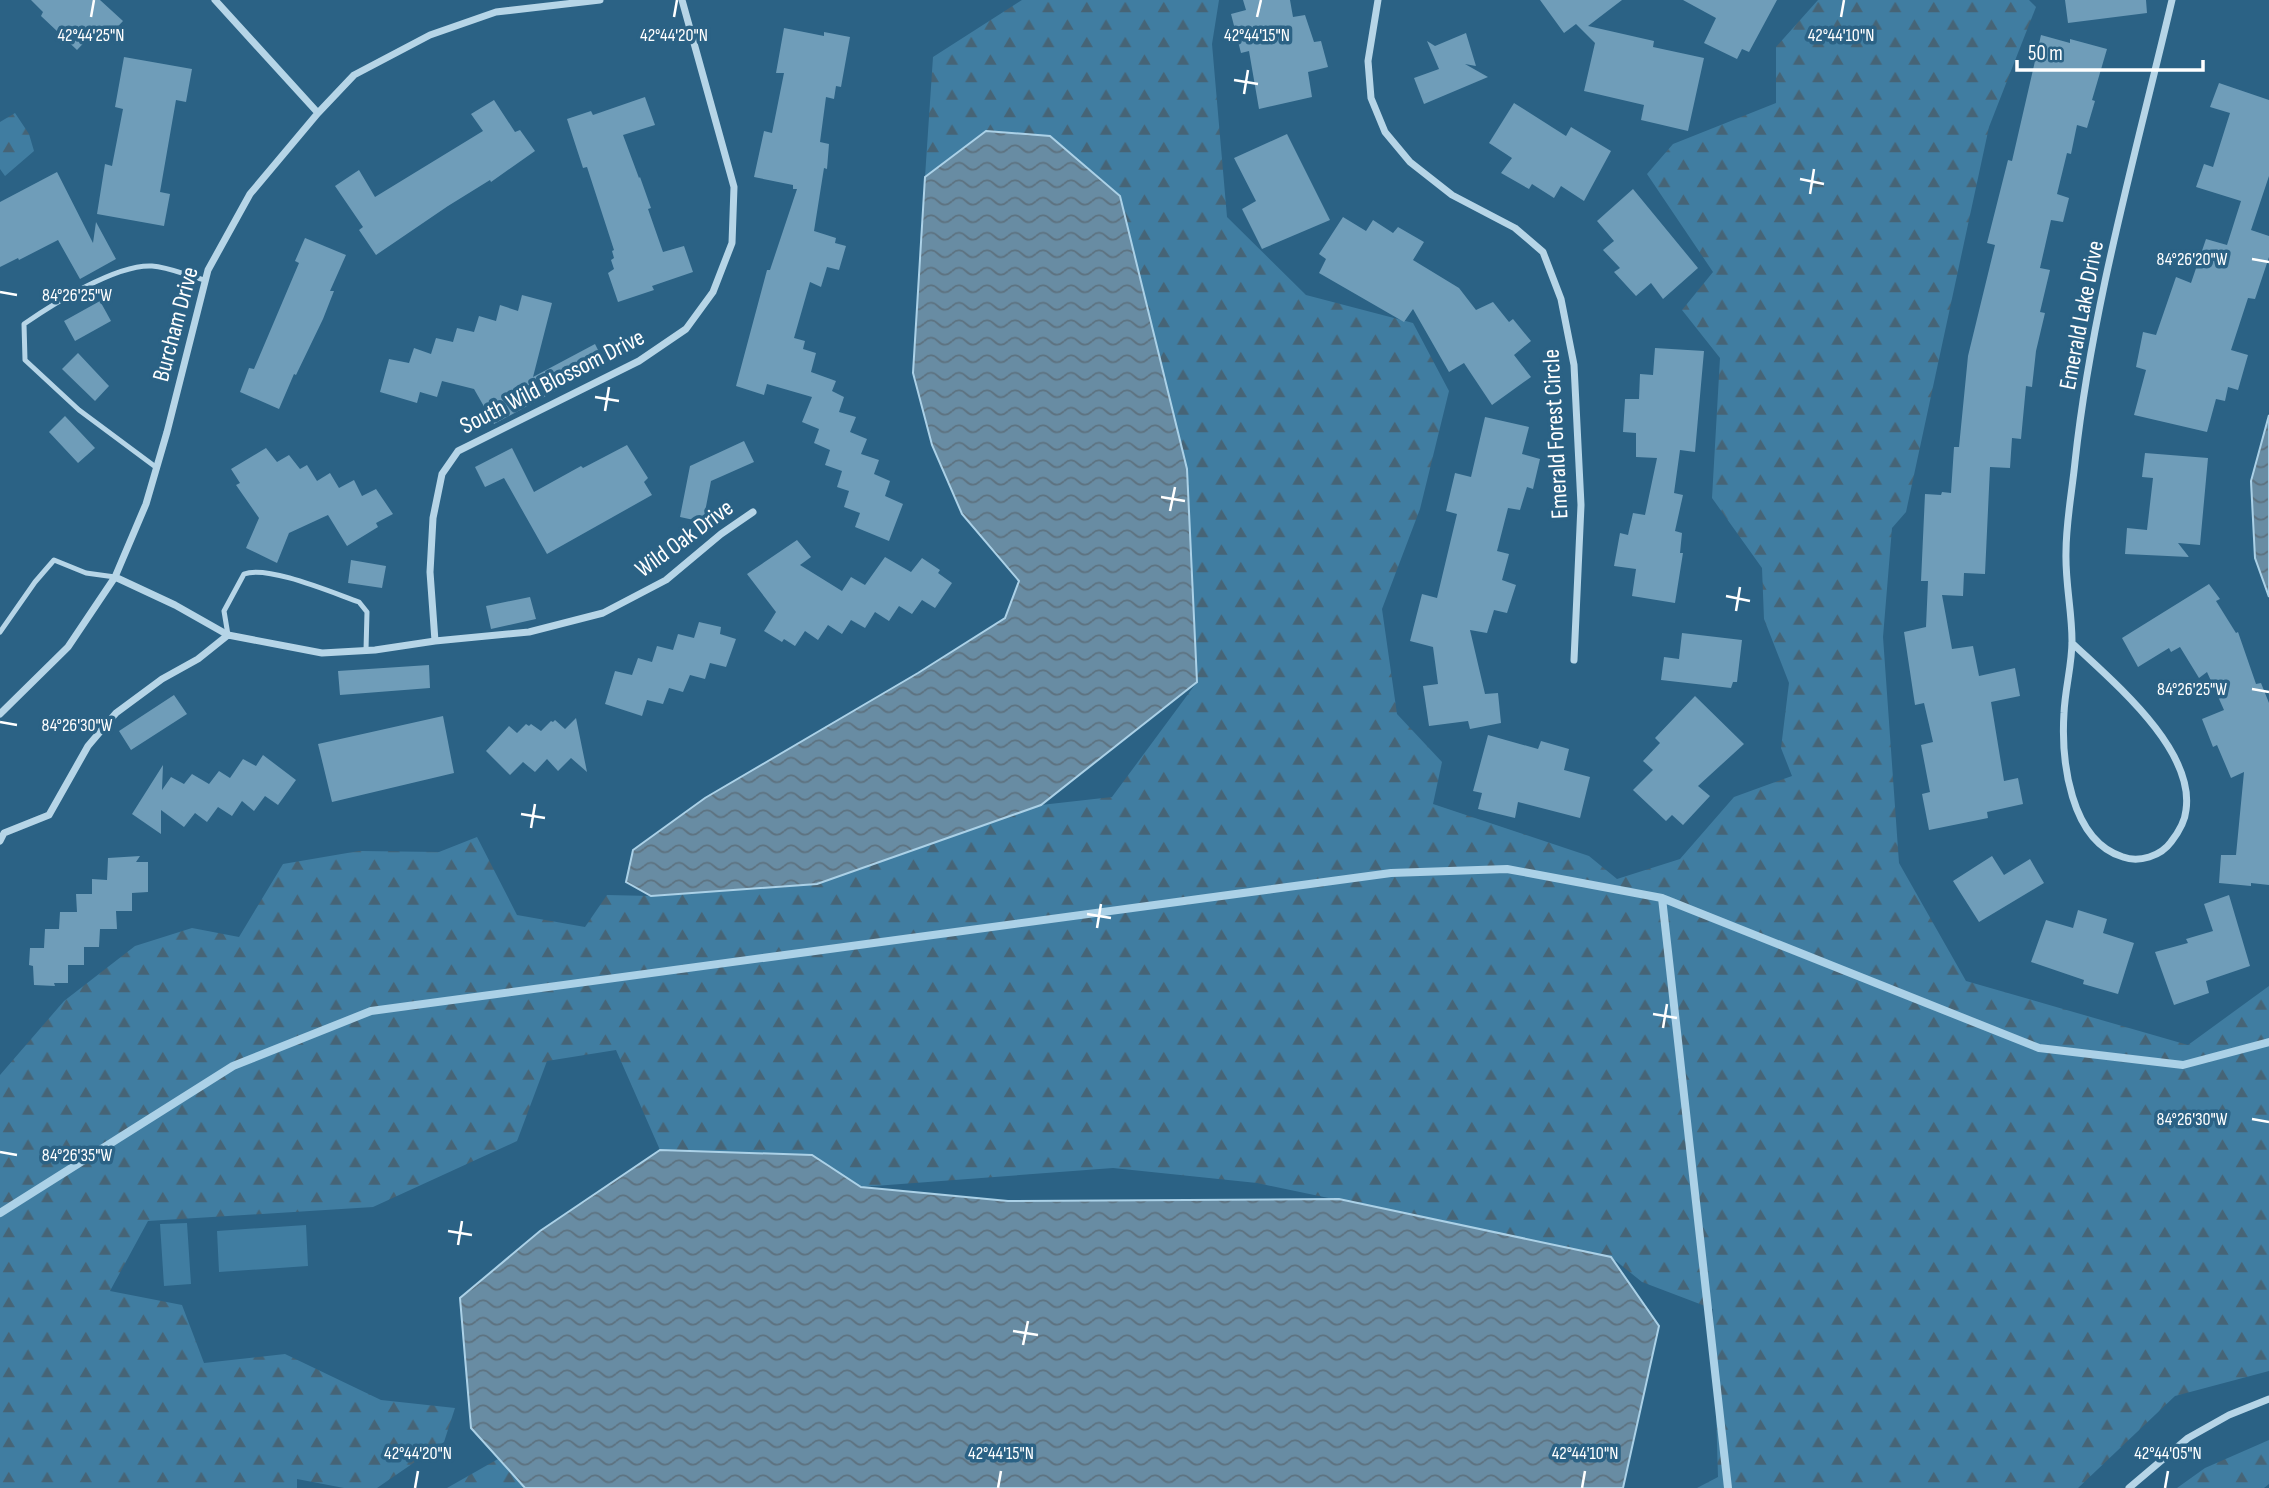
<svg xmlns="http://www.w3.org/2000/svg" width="2269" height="1488" font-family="'Sofia Sans Condensed',sans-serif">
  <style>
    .forest { fill: url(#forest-firs) }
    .pitch { fill: #407da1 }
    .water { fill: url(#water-waves); stroke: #abd1e7; stroke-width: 2 }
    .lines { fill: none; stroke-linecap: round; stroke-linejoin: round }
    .stream { stroke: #abd1e7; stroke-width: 8 }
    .building { fill: #6f9db9 }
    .lane { stroke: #b6d5e7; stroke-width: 5 }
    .street { stroke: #b6d5e7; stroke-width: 7 }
    .ticks { fill: none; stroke: #fff; stroke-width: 2.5 }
    .labels { text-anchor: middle; stroke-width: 7; stroke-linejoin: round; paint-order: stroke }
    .street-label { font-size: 24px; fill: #fff; stroke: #2b6285 }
    .ticks-label { font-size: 18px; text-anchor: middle; fill: #fff; stroke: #2b6285; stroke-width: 7; stroke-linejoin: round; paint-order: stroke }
  </style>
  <defs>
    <pattern id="forest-firs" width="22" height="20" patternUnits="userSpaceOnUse" patternTransform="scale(1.75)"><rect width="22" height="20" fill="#407da1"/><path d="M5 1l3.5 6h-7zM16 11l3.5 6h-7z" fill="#466476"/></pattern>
    <pattern id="water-waves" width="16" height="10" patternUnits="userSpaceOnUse" patternTransform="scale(1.75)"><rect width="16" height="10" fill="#688ca3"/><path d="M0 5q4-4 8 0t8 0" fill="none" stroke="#5d7280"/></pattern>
  </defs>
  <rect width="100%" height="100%" fill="#2b6285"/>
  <path class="forest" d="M1022,0H1219L1212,44L1227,217L1306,295L1413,323L1449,391L1420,509L1382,609L1397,714L1442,762L1433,804L1589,856L1617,879L1680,859L1734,797L1792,776L1781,748L1789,683L1764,619L1762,568L1712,498L1720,358L1682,310L1713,272L1647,174L1673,144L1776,103V47L1818,0H2029L2036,7L1989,127L1906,512L1892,528L1883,637L1899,863L1966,981L2188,1045L2269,986V1371L2175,1396L2078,1488H1697L1718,1477L1713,1309L1642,1282L1611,1257L1257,1183L1113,1168L861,1187L811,1155L660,1150L616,1050L547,1061L517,1141L373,1207L148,1221L110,1291L182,1305L204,1363L285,1354L381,1400L455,1408L444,1442L377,1488H344L297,1479V1488H0V1075L64,1001L135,946L192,928L239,937L283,864L359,851L439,852L477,837L517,915L585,927L607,895L651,896L817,884L1041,805L1112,797L1197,682L1187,469L986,131L925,177L933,57Z
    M15,113L29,134L34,151L5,176L0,169V122Z
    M2269,1440V1484L2264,1488H2177L2205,1468Z
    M498,1459L525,1488H447Z"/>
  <path class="pitch" d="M187,1223L191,1284L164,1286L160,1224Z
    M306,1225L308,1266L219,1272L217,1231Z"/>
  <path class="water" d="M986,131L1050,136L1120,196L1187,469L1197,682L1041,805L817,884L651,896L626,882L633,850L705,798L918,673L1005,618L1019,581L962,514L932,445L913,373L925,177Z
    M2269,415V597L2255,558L2251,481Z
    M660,1150L812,1155L861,1187L1008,1201L1339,1199L1611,1257L1659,1326L1623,1488H525L471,1428L460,1298L540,1231Z"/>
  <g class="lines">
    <path class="stream" d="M1662,898L1728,1488
      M0,1213L233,1066L371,1011L1391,873L1507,869L1662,898L2039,1048L2183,1065L2269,1042"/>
  </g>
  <path class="building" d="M31,0H100L123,21L104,41L94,32L77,50L41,16L43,12Z
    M1243,0H1290L1293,17L1305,15L1314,42L1321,41L1328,67L1308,72L1312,97L1259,109L1249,51L1241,53L1231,14L1246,10Z
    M1540,0H1622L1588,26L1654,41L1653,47L1704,58L1688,131L1641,120L1644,105L1584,91L1595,43L1576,24L1564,33Z
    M1683,0H1777L1749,52L1742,49L1737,59L1704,43L1716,18Z
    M2065,0H2146L2147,13L2068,23Z
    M784,28L824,36V32L850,37L841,87L836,86L834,99L826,97L820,142L829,144L827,169L824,168L814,231L836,238L835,243L846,246L839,270L827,267L821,287L810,282L794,338L805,341L803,349L816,353L811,372L836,381L832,391L844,397L839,412L856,417L850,432L867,439L861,454L879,460L874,474L890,481L885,496L903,504L889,541L855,527L860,513L844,507L849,491L837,487L842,471L825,465L830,450L814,443L819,429L802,422L812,397L767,384L764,395L736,386L767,270H770L797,189H793V185L754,177L764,131L772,133L784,73H776Z
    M1466,33L1476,66L1465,64L1488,77L1424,104L1414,78L1439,69L1427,41L1435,46Z
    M2041,35L2070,43V39L2107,49L2092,100L2095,101L2087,128L2077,125L2071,154L2067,153L2057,194L2069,198L2063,222L2051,220L2040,268L2050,270L2040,312L2045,313L2036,351L2032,387L2026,386L2021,439L2012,438L2010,468L1990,467L1985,574L1964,573L1963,596L1942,595L1952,649L1973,646L1979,676L2015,668L2020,696L1991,702L2004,781L2018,778L2023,804L1987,812L1988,818L1929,830L1922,794L1930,792L1921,745L1933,742L1924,703L1915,705L1904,632L1926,627L1928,581H1921L1925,494L1941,495L1942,492L1951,493L1954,447H1959L1968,356L1995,245L1987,243L2008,160L2012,161Z
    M124,57L192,69L186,102L176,100L160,192L170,194L164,226L97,214L105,164L112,166L123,109L115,107Z
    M2219,83L2269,100V176L2251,230L2269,236V257L2255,299L2248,298L2231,350L2248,355L2238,390L2228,387L2225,401L2216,399L2207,432L2134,415L2146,370L2136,367L2143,332L2156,335L2176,277L2191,283L2206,239L2227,245L2241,201L2196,187L2204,164L2213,167L2230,113L2210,107Z
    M645,97L655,125L623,135L639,178L640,177L651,208L648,209L663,252L684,246L693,272L652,286L654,290L618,302L608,273L614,269L611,260L614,258L612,251L614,250L587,167L583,168L567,119L591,111L593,115Z
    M494,100L515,132L520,130L535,151L491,182L490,180L448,206L376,255L359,230L363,227L335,186L359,170L375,197L483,131L471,114Z
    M1514,103L1566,136L1571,127L1611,151L1584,201L1561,186L1554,198L1532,184L1529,189L1501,173L1512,158L1489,143Z
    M1287,134L1330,220L1262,249L1242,209L1256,201L1234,158Z
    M57,172L93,243L96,222L116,259L80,279L58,240L19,260L18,258L0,267V202Z
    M1633,189L1698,268L1663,299L1651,283L1636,296L1614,272L1620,268L1603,250L1614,241L1597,221Z
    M1343,217L1366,231L1373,220L1393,233L1398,227L1424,242L1413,260L1459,288L1476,310L1493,302L1509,322L1513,319L1531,341L1514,355L1531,377L1492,405L1464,363L1449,372L1413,309L1404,322L1319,273L1326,259L1319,254Z
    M305,238L346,255L330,291H334L323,319L296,375L294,374L279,409L240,392L249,368L254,369L299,263L295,261Z
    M522,295L552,303L533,377L595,344L605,364L494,424L474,389L442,381L437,397L420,392L417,403L380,392L389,359L409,363L414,348L431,354L436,338L453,342L457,328L474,332L479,316L496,321L500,305L518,311Z
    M100,301L111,321L75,341L64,321Z
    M1655,348L1704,351L1695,452L1680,450L1674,493L1683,495L1675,531L1682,533L1680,553H1683L1675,603L1632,596L1636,569L1614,566L1620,533L1628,535L1633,513L1645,515L1657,458L1636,457V433L1623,432L1625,399H1639L1640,374L1653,375Z
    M78,353L109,386L95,401L62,369Z
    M65,416L95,448L78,463L49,432Z
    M1485,417L1529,427L1522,454L1540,459L1533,489L1527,487L1520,510L1508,508L1497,551L1509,554L1502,580L1516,585L1507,613L1494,610L1487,633L1470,630L1485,694L1498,693L1501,723L1470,729L1468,721L1429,726L1423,686L1438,684L1433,647L1410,641L1422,594L1437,598L1457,514L1446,511L1455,473L1471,477Z
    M744,441L754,462L711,481L703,522L680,517L690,466Z
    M627,445L648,478L644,482L652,495L547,554L504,478L485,487L475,467L512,448L534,492L581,466L583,468Z
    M266,448L277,462L289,455L300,469L307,465L317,481L330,473L339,488L354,480L362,496L376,489L393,514L376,523L378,527L347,546L328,515L289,533L277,563L246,548L259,518L236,485L240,483L231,469Z
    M2145,453L2208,458L2200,545L2178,543L2189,557L2125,554L2127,528L2147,530L2153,478L2142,477Z
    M797,540L811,557L800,565L842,591L851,577L865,585L885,557L911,572L922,558L940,570L938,573L952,583L935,608L922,600L912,614L899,606L889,621L875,612L865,628L851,620L842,634L828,625L818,640L805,631L795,646L784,639L782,642L764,631L776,612L747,574Z
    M351,560L386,566L382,588L348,583Z
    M2209,584L2220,599L2216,601L2236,633L2238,632L2256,684L2261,683L2269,703V885L2251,883V886L2219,883L2221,855H2236L2244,772L2231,778L2217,745L2213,747L2202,719L2224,710L2207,672L2199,678L2180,647L2171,652L2169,648L2138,667L2122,638Z
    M530,597L536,619L491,629L486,606Z
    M699,622L721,627L720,634L736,639L726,667L710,663L705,679L690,675L683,692L669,688L663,704L647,700L642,716L605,704L615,671L632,675L638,658L652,662L657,646L673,650L678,634L694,638Z
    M1682,633L1742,640L1737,682H1733L1731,688L1661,680L1664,657L1679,659Z
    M429,665L430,688L340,695L338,671Z
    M174,695L187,714L131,750L119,731Z
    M1695,696L1744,744L1698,786L1710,796L1683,825L1672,815L1666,821L1633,790L1653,770L1643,761L1660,743L1655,738Z
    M443,716L454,773L332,802L318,744Z
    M576,718L587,772L571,758L558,771L547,759L535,772L523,762L510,775L486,751L509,726L517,733L526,724L529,726L531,724L541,731L551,721L553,722L555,720L565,729Z
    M1488,735L1538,749L1541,741L1569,749L1564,770L1590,777L1580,818L1518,802L1515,818L1478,809L1482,793L1473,791Z
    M263,755L296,780L278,805L265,796L254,811L242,801L232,816L218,807L207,822L195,813L184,827L161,810V834L132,814L163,765L162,790L171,777L184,784L192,774L209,784L219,771L230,778L243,759L256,766Z
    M140,856L136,862H148V892L132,893V911H116L117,929H100L99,947H84V965H68V983H54L55,986L34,985L33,966L29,965L30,948H44L45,929H59L60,912H77L76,894H92V879L107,880L108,858Z
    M1992,856L2004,875L2030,859L2044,883L1979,922L1953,881Z
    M2229,895L2250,966L2206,981L2209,993L2174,1005L2155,952L2188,943L2186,939L2213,931L2204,904Z
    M2078,910L2107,919L2103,933L2134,943L2118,994L2083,984L2084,980L2031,962L2046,920L2073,928Z"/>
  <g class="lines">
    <path class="lane" d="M157,468L79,410L25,360L24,324C53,304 116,264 152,266C169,267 188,276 205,280
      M0,632L35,582L54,560L86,573L115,577
      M228,635L224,611L244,574C268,565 333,593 359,602L367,612L366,650"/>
    <path class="street" d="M215,0L318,113
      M1378,0L1368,61L1371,98L1385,132L1410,162L1452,195L1515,228L1543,252L1561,299L1574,365L1581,505L1574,660
      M115,577L175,605L228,635
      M435,641L529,632L603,613L666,580L721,534L753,512
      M2072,643C2112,681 2195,749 2186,810C2185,822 2178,833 2171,842C2161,856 2139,863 2123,857C2070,841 2061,760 2064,713C2065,689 2072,665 2072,641C2072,611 2065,582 2066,552C2066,522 2072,492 2075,462C2092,306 2136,153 2172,0
      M0,714L68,647L115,577L146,504L167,432L208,270L250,194L318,113L354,75L430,35L496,12L600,0
      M0,841L4,833L49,815L88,746L116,713L162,679L198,659L228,635L322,653L375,650L435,641L430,572L433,518L442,474L458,451L639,361L686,329L713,292L732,243L734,187L682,0
      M2129,1488L2188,1438L2229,1415L2269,1399"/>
  </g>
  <path class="ticks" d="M91,17L94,0M674,17L677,0M1257,17L1261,0M1841,17L1844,0M1234,80L1258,84M1244,94L1248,70M1800,179L1824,184M1810,194L1814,169M2252,259L2269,262M0,292L17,295M595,397L619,401M605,411L609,387M1161,497L1185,501M1170,511L1175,487M1726,596L1750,601M1736,611L1740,587M2252,689L2269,692M0,722L17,725M521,814L545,818M531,828L535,804M1087,914L1111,918M1097,928L1101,904M1653,1014L1677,1018M1663,1028L1667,1004M2252,1119L2269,1122M0,1152L17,1155M448,1231L472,1235M458,1245L462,1221M1013,1331L1038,1335M1023,1345L1028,1321M415,1488L418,1471M998,1488L1001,1471M1582,1488L1585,1471M2165,1488L2168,1471"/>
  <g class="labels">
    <g class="street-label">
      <text transform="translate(2081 315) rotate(-79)" y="8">Emerald Lake Drive</text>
      <text transform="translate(175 324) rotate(-75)" y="8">Burcham Drive</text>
      <text transform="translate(552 381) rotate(-27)" y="8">South Wild Blossom Drive</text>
      <text transform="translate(1555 434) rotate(-93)" y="8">Emerald Forest Circle</text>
      <text transform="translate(684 538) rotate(-36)" y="8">Wild Oak Drive</text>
    </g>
  </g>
  <g class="ticks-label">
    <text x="91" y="41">42°44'25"N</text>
    <text x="674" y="41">42°44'20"N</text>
    <text x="1257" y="41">42°44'15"N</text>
    <text x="1841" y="41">42°44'10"N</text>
    <text x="2192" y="265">84°26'20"W</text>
    <text x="77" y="301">84°26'25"W</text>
    <text x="2192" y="695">84°26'25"W</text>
    <text x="77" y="731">84°26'30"W</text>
    <text x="2192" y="1125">84°26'30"W</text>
    <text x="77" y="1161">84°26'35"W</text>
    <text x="418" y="1459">42°44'20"N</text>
    <text x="1001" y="1459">42°44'15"N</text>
    <text x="1585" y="1459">42°44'10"N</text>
    <text x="2168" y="1459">42°44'05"N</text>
  </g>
  <path d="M2017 60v10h186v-10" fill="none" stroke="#ffffff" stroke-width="3.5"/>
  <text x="2028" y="60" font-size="21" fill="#ffffff" stroke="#2b6285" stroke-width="5" paint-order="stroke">50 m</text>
</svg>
